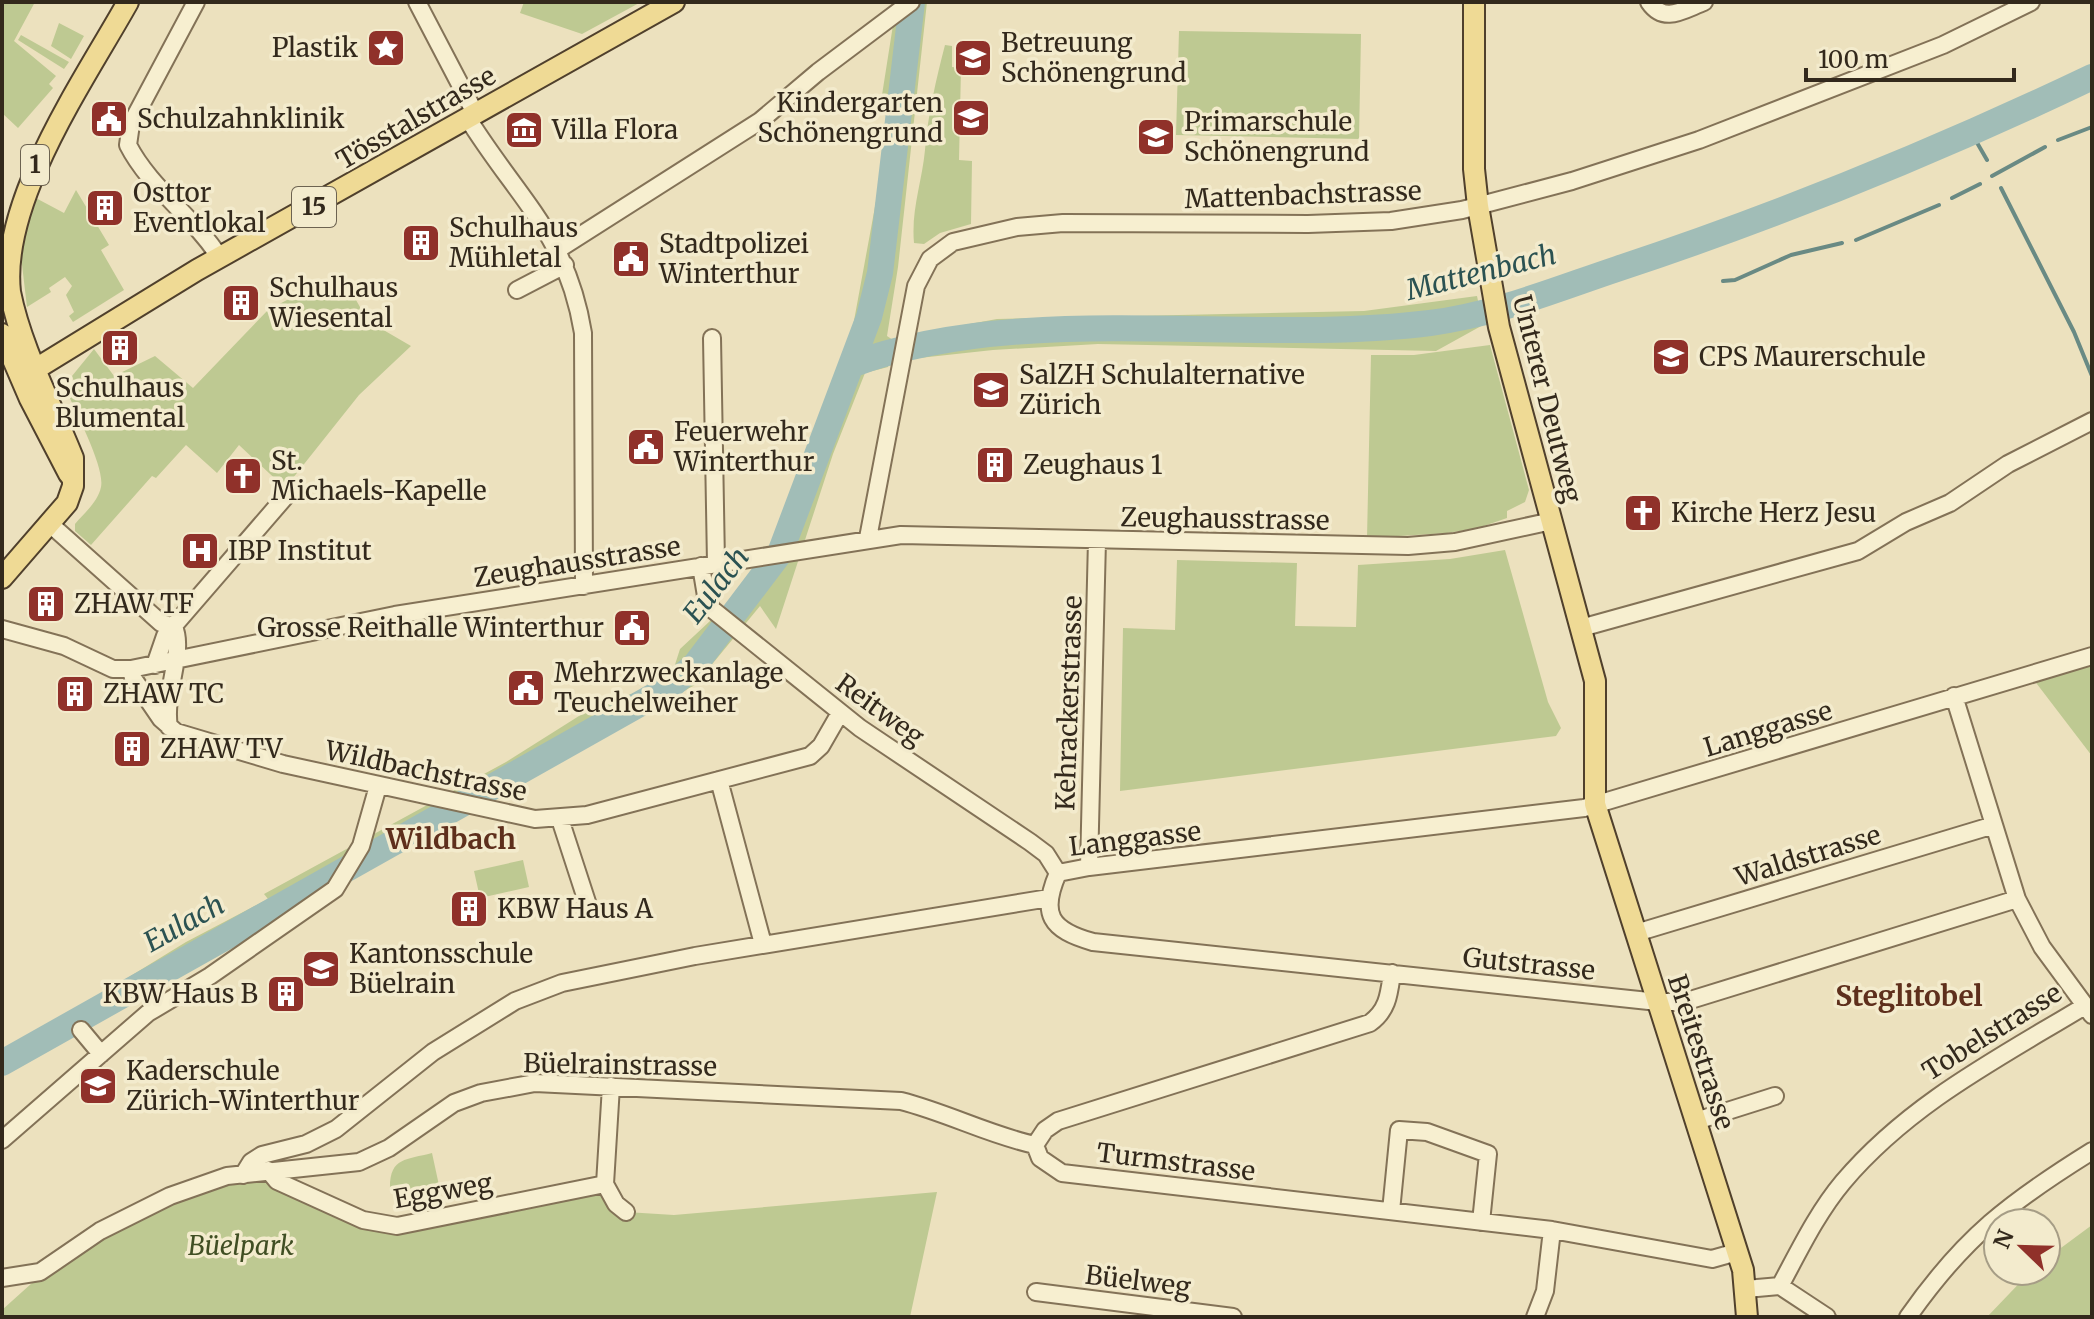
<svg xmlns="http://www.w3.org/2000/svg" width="2094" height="1319" font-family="Merriweather,serif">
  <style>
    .green { fill: #bec992 }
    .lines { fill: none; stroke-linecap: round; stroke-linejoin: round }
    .stream { stroke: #698a84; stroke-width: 4 }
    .river { stroke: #a1bdb7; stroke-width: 26 }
    .minor-casing { stroke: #837257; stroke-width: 20 }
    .major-casing { stroke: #50402c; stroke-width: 24 }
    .minor { stroke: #f7efd0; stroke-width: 16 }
    .major { stroke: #efda95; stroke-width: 20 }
    .labels { text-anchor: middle; stroke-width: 7; stroke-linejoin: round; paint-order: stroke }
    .shield { fill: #f3ebcd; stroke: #6d6351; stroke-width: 2 }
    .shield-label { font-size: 24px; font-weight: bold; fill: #33291c }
    .poi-label { font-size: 26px; fill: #33291c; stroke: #f3ebcd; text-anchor: start }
    .street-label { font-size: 26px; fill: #33291c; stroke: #f3ebcd }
    .park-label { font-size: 26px; font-style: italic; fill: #404e23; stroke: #f3ebcd }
    .water-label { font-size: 28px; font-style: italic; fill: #2b5252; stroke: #f3ebcd }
    .neighbourhood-label { font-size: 28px; font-weight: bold; fill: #5e2f1c; stroke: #f3ebcd }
  </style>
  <rect width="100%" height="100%" fill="#ece1be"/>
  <path class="green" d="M2,2H35L14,41L56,76L49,84L53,88L18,128L2,113Z
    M524,2H641L582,34L520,13Z
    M922,2H927L898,267L887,336L893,340L888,367L865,373L833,454L776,629L760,606L695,685L2,1074V1055L186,942L268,899L264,894L506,762L598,704L658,686L672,674L680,649L710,621L722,617L772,553L851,337L881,174L889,106L882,95L893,25Z
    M59,23L84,36L71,59L51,46Z
    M1179,31L1361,34L1359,139L1176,135Z
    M21,35L69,62L64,69L18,40Z
    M945,45L952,46V67L961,68L959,160L972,161L971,224L940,233L924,244L914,243C911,210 922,182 925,150C928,114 936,80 945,45Z
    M76,190L109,245L101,250L124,290L73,322L69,316L74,312L66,295L72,286L65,277L49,288L51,292L27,307L20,248L32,196L64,213Z
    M340,272L368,321L411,346L359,395L285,488L239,445L217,473L186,445L156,478L152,476L91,545L75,531V524C84,513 98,502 101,487C105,468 77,415 69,396L77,389L72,376L94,349L114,376L155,356L193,388L268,310Z
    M1477,296L1483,325L1436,351L1098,344L993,350L910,359L914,334L997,319L1364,311Z
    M1490,345L1529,490L1525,502L1507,511V518L1478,528L1447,533L1367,538L1371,355H1414Z
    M1505,550L1548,702L1561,728L1556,736L1120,791L1123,628L1175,630L1177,560L1297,563L1295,626L1356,627L1358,565L1450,559Z
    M2092,656V756L2030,675Z
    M523,860L529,887L480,898L474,871Z
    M432,1153L440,1190L407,1198L390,1190C389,1157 406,1160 432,1153Z
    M268,1170L377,1225L605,1184L626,1212L674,1215L937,1192L910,1317H2V1310L52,1265L146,1206Z
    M2092,1225V1317H1987L2031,1271H2046V1259Z"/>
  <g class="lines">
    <path class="stream" d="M1972,134L1987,160
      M2058,140L2092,127
      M1992,176L2045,147
      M2001,188L2074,332L2092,376
      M1952,198L1980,184
      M1856,240L1939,205
      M1700,242L1701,244
      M1723,281L1735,280L1791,255L1842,243"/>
    <path class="river" d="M851,365C1024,300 1246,346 1430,323C1494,315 1557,289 1617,269C1780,215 1937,151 2092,77
      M2,1063L668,688L695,665L780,553L869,317L880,273L912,2"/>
    <g class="minor-casing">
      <path id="minor" d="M196,2L131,124L128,145C150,188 194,217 220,258
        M417,2L475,113
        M1649,2C1664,24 1683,10 1704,2
        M467,117C517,198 567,234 583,333L584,586
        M559,249L760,121L818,72L911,2
        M517,290L565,265
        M712,338L716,563
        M50,524L161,623L174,627
        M868,538L916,286L930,259L953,242L1017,227L1063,223L1308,224L1391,221L1462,210L1572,181L1699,140L1943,45L2031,2
        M701,566L707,602L713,610L860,728L1030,842L1046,854L1058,873
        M1581,628L1858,551L1906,522L1950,503L2008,464L2092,421
        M2,629L64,646L113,669H131L395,615L901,535L1408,546L1455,542L1552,521
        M155,665L165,636L292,489
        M131,669L133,678L161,719L176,732L283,764L535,819L587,815L810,756L821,746L840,713
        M1954,696L2017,899L2042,947L2092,1015
        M169,727C163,694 185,651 174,627
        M719,780L763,944
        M560,819L588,905
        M1089,867L1097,540
        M2017,899L1684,1002H1658L1093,942C1050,930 1040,914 1058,873L1089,867L1584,808L2092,656
        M1636,933L1994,825
        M81,1030L101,1054
        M1696,1121L1775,1096
        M2,1140L148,1013L210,976L335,889L361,846L378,786
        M1035,1145L1040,1158L1062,1173L1552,1230L1712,1259L1737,1252
        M1035,1145L1045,1130L1058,1121L1370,1023C1388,1010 1389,994 1392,973
        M268,1170L277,1181L363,1220L397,1226L605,1184
        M243,1175L251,1162L262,1155L306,1144L336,1129L433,1052L515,1001L562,983L695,956L1049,898
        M605,1184L611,1086
        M605,1184L616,1204L626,1212
        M1391,1211L1399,1130L1427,1132L1488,1154L1481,1222
        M2,1278L40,1272L100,1231L170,1196L227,1176L359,1162L389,1148L454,1103L481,1093L535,1083L901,1101C948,1113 989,1135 1035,1145
        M1780,1286C1799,1251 1817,1213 1843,1182C1909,1104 1997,1059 2083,1007
        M1746,1289L1780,1286L1827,1317
        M1036,1292L1233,1317
        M1535,1317L1545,1291L1552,1230
        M1908,1317C1964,1237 2010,1202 2092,1151"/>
    </g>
    <g class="major-casing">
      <path id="major" d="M1474,2V169L1478,206L1499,327L1595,681V804L1743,1270L1747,1317
        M2,334L30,399L69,474
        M21,378L197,270L674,2
        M2,578L67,503L73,486V458C52,405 21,348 10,292C0,200 85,79 128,2"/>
    </g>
    <use href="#minor" class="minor"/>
    <use href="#major" class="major"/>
  </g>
  <defs>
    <g id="sight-square" transform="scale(2)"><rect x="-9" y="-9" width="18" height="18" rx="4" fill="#90312a" stroke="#f3ebcd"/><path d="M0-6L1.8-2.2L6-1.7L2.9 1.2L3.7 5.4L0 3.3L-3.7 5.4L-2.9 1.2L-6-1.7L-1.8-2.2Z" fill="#fff"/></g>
    <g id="school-square" transform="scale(2)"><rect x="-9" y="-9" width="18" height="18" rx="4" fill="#90312a" stroke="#f3ebcd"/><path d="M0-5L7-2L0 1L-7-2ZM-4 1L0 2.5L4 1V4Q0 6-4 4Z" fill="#fff"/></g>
    <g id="civic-square" transform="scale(2)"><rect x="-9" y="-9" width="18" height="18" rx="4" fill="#90312a" stroke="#f3ebcd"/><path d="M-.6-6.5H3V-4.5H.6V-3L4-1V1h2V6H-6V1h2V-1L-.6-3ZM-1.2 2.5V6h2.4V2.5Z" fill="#fff"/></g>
    <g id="museum-square" transform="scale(2)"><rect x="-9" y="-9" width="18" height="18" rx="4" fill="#90312a" stroke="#f3ebcd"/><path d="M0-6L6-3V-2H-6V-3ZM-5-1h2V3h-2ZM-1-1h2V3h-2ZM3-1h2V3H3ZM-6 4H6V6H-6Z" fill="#fff"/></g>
    <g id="building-square" transform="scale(2)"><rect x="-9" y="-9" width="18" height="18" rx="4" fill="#90312a" stroke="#f3ebcd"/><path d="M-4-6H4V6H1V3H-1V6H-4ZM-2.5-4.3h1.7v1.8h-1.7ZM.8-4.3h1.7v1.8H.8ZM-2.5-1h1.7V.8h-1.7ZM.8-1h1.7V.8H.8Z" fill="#fff"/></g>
    <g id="church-square" transform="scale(2)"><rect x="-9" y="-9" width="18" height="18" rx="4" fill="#90312a" stroke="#f3ebcd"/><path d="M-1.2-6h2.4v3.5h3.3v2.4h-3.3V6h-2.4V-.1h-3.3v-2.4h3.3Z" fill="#fff"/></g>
    <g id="hospital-square" transform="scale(2)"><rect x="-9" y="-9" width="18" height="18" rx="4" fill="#90312a" stroke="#f3ebcd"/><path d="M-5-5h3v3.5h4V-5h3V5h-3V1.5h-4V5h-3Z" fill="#fff"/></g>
    <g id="university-square" transform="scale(2)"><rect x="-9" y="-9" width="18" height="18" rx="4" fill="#90312a" stroke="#f3ebcd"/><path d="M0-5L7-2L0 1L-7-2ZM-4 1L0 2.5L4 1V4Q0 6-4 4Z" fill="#fff"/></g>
  </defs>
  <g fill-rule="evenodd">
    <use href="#sight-square" x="386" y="48"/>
    <use href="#school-square" x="973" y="58"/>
    <use href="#school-square" x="971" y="118"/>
    <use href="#civic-square" x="109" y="119"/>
    <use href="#museum-square" x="524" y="130"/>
    <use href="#school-square" x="1156" y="137"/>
    <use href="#building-square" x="105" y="208"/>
    <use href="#building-square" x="421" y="243"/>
    <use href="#civic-square" x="631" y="259"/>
    <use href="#building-square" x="241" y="303"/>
    <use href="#building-square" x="120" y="348"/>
    <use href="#school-square" x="1671" y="357"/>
    <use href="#school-square" x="991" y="390"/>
    <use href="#civic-square" x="646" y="447"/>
    <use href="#building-square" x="995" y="465"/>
    <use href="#church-square" x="243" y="476"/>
    <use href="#church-square" x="1643" y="513"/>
    <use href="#hospital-square" x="200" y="551"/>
    <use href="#building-square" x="46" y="604"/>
    <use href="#civic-square" x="632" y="628"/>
    <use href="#civic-square" x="526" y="688"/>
    <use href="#building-square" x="75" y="694"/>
    <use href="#building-square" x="132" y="749"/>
    <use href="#building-square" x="469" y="909"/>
    <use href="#school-square" x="321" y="969"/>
    <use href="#building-square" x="286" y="994"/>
    <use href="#university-square" x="98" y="1086"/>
  </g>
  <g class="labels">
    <g class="shield">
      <rect x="21" y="145" width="28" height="40" rx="6"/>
      <rect x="292" y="187" width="44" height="40" rx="6"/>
    </g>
    <g class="shield-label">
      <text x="35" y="173">1</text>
      <text x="314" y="215">15</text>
    </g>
    <g class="poi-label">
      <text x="1001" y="52">Betreuung<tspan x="1001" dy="30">Schönengrund</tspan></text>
      <text x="358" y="57" text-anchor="end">Plastik</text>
      <text x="943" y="112" text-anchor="end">Kindergarten<tspan x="943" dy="30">Schönengrund</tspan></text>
      <text x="137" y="128">Schulzahnklinik</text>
      <text x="1184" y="131">Primarschule<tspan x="1184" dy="30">Schönengrund</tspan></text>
      <text x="552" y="139">Villa Flora</text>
      <text x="133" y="202">Osttor<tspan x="133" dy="30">Eventlokal</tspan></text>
      <text x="449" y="237">Schulhaus<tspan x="449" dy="30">Mühletal</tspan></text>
      <text x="659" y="253">Stadtpolizei<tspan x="659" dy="30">Winterthur</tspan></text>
      <text x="269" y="297">Schulhaus<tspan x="269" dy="30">Wiesental</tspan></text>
      <text x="1699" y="366">CPS Maurerschule</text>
      <text x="1019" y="384">SalZH Schulalternative<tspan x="1019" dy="30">Zürich</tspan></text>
      <text x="120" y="397" text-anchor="middle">Schulhaus<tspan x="120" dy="30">Blumental</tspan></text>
      <text x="674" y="441">Feuerwehr<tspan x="674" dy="30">Winterthur</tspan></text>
      <text x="271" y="470">St.<tspan x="271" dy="30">Michaels-Kapelle</tspan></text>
      <text x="1023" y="474">Zeughaus 1</text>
      <text x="1671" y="522">Kirche Herz Jesu</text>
      <text x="228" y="560">IBP Institut</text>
      <text x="74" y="613">ZHAW TF</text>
      <text x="604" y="637" text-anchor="end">Grosse Reithalle Winterthur</text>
      <text x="554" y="682">Mehrzweckanlage<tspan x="554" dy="30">Teuchelweiher</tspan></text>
      <text x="103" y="703">ZHAW TC</text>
      <text x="160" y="758">ZHAW TV</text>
      <text x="497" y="918">KBW Haus A</text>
      <text x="349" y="963">Kantonsschule<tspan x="349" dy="30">Büelrain</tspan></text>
      <text x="258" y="1003" text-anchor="end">KBW Haus B</text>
      <text x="126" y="1080">Kaderschule<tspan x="126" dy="30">Zürich-Winterthur</tspan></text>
    </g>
    <g class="street-label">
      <text transform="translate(416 118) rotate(-30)" y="9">Tösstalstrasse</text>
      <text transform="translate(1303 195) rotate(-2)" y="9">Mattenbachstrasse</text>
      <text transform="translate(1547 399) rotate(76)" y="9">Unterer Deutweg</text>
      <text transform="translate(1225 519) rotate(1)" y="9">Zeughausstrasse</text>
      <text transform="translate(577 562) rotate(-9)" y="9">Zeughausstrasse</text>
      <text transform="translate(1069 703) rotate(-88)" y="9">Kehrackerstrasse</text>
      <text transform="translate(880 710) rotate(36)" y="9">Reitweg</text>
      <text transform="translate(1768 729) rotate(-17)" y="9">Langgasse</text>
      <text transform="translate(426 771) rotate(12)" y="9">Wildbachstrasse</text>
      <text transform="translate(1135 839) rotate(-7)" y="9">Langgasse</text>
      <text transform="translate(1808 856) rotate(-17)" y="9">Waldstrasse</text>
      <text transform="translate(1529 964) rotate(6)" y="9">Gutstrasse</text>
      <text transform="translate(1992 1032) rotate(-32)" y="9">Tobelstrasse</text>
      <text transform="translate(1701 1052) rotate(72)" y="9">Breitestrasse</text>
      <text transform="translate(620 1065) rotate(1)" y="9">Büelrainstrasse</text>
      <text transform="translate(1176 1162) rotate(7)" y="9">Turmstrasse</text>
      <text transform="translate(443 1191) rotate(-10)" y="9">Eggweg</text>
      <text transform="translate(1138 1281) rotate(7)" y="9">Büelweg</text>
    </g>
    <g class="park-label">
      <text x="241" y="1255">Büelpark</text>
    </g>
    <g class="water-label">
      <text transform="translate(1481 272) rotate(-14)" y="10">Mattenbach</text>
      <text transform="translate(716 585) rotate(-52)" y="10">Eulach</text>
      <text transform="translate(184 923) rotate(-29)" y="10">Eulach</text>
    </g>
    <g class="neighbourhood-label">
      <text x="451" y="849">Wildbach</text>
      <text x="1909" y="1006">Steglitobel</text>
    </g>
  </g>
  <rect width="2094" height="1319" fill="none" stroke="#33291c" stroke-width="8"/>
  <g transform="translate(2022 1247) rotate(293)"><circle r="38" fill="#f3ebcd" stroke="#a69d86" stroke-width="2"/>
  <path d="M0-6L14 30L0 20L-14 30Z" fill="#90312a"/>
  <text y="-12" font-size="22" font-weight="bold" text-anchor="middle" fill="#33291c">N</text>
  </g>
  <path d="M1806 68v12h208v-12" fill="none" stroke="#33291c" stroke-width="4"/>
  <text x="1818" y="68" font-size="24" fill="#33291c" stroke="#f3ebcd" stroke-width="6" paint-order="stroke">100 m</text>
</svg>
